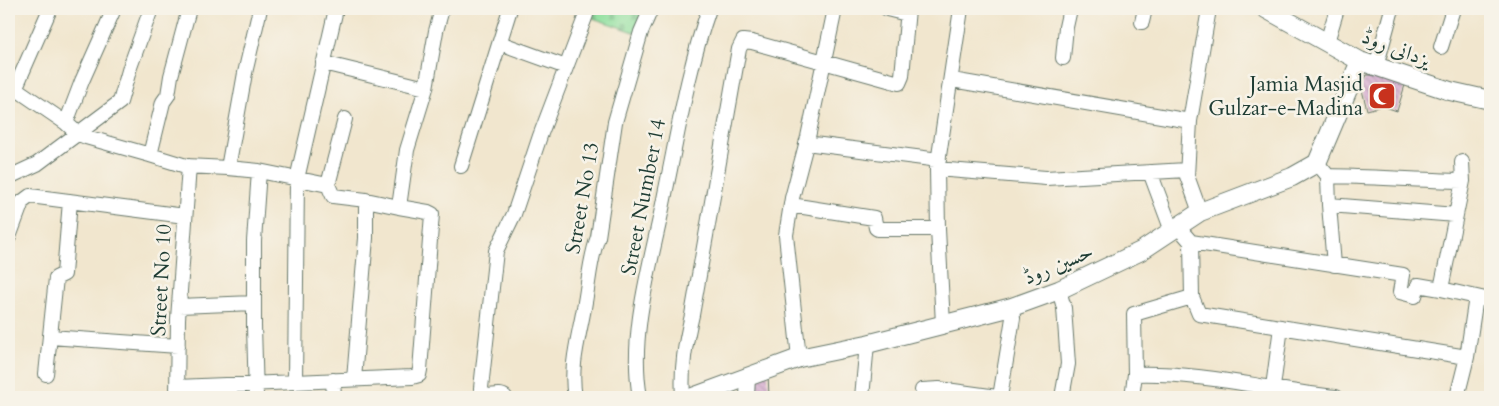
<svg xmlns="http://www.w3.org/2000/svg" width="1499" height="406" font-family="Cardo,Amiri,serif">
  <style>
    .cemetery { fill: url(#cemetery-stones); stroke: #588e6a }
    .building { fill: url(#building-back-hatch) }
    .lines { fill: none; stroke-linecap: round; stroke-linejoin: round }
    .minor-casing { stroke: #68786a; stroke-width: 16 }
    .tertiary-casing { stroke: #68786a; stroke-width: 20 }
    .minor { stroke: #fff; stroke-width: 14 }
    .tertiary { stroke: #fff; stroke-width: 18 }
    .labels { text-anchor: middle; stroke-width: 5; stroke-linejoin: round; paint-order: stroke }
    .street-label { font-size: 21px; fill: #1f3d34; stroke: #f7f3e8 }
    .poi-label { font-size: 21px; fill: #1f3d34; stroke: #f7f3e8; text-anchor: end }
  </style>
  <defs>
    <pattern id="cemetery-stones" width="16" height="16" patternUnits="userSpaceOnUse" patternTransform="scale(1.25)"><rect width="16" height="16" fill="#90e09f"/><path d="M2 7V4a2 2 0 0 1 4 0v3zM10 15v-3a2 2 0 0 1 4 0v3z" fill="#7cc18a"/></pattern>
    <pattern id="building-back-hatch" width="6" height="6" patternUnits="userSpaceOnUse" patternTransform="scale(1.25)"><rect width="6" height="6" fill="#d6aed0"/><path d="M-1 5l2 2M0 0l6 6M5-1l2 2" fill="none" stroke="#ad8faa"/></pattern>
  </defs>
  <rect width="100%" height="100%" fill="#f7f3e8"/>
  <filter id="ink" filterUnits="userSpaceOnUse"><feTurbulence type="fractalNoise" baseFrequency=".02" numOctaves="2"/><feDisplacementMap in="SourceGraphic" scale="10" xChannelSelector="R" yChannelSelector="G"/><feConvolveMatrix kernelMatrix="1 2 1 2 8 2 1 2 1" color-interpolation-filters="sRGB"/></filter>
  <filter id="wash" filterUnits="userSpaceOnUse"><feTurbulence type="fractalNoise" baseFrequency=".0096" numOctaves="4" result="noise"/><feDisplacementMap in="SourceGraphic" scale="20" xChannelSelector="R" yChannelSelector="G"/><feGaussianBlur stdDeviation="1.12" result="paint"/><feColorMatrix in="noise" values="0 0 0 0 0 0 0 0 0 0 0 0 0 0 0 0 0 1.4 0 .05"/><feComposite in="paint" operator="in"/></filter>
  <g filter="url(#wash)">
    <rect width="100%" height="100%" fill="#f1e6ce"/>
    <path class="cemetery" d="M566,9H645L637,33Z"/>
    <g id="blocks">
      <path class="building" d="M1367,75H1373L1405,85L1397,111L1382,106L1367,110L1361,86Z
        M768,373L769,397H751V379Z"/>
    </g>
  </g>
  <g filter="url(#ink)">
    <use href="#blocks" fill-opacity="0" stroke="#68786a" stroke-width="1"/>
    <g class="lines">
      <g class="minor-casing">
        <path id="minor" d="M887,9L907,14
          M1142,22L1145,9
          M1327,42L1337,9
          M500,43L566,67
          M1441,47L1453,9
          M1063,58L1066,27L1070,9
          M323,63L426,88
          M1376,67L1392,9
          M952,80L1190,121
          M9,84L66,123L77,133L86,137L150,155L163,102L168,95L171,76L189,9
          M15,89L50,9
          M66,123L82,81L114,9
          M806,143L939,160
          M150,155L186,166L228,168L259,171L328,185L333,196L366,200L399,207L407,150L426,88L436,31L442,9
          M1462,162L1463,181
          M1317,163L1328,176L1329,205L1456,215L1441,289L1490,300
          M461,166L510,9
          M228,168L245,73L260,9
          M937,169L1046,178L1187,170
          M1150,172L1172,231
          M1328,176C1373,177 1418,180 1463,181L1456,215
          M9,177L37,164L120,102L130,67L151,9
          M328,185L345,119
          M791,205L874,218L876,228L878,229H938
          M1329,205L1334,265
          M1200,212L1187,176L1190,121L1209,9
          M1178,227L1191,242L1403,275L1400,292L1415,296L1418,285L1441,289
          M9,237L22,202L30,196L185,216
          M1191,242L1192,297L1199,314L1467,357
          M1059,290L1064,308L1068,364L1062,397
          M179,306L254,303
          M943,324L938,229L937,169L961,9
          M50,337L178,346
          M799,358L786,235L792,198L808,137L835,9
          M46,374L56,278L64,274L70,201
          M1135,374L1134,314L1192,297
          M354,379L366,238V200
          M333,380L334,397
          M295,382L297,179L336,9
          M177,387L412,377L419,375L420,370L432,214L428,212L399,207
          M1273,387L1281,327
          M922,390L939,389L997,397
          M177,397L178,319L189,166
          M256,397L254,326V241L259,171
          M505,397C499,392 490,398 483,395L481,388L496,251L514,214L540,136L586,15
          M575,397C569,365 580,334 585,302C589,280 590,258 598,237L615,122L641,32L651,9
          M640,397C628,332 653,258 665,194C678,132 688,69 709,9
          M683,397C681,367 685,345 692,315L739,49L743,41L752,42L899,83L902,76L908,9
          M747,397L748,377
          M862,397L867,344
          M1000,397L1013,318L1012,307
          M1132,397L1135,374C1203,372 1269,390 1336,397
          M1457,397L1467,357L1476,297"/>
      </g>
      <g class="tertiary-casing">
        <path id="tertiary" d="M1266,9L1360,61L1450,91L1490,100
          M693,397L799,358L867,344L1012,307L1059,290L1141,251L1200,212L1292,177L1317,163L1360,61"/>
      </g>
      <use href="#minor" class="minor"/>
      <use href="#tertiary" class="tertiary"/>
    </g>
  </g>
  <defs>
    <g id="mosque-square" transform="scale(1.4375)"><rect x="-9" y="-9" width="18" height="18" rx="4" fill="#c8321e" stroke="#f7f3e8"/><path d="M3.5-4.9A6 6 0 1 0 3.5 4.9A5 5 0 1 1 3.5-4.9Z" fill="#fff"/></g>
  </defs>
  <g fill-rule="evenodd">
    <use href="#mosque-square" x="1382" y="96"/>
  </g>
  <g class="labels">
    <g class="street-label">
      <text transform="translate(1396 48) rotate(21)" y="7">یزدانی روڈ</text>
      <text transform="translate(643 197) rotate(-79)" y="7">Street Number 14</text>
      <text transform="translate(582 198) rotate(-80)" y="7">Street No 13</text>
      <text transform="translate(1058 264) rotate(-23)" y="7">حسین روڈ</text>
      <text transform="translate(161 280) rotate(-87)" y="7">Street No 10</text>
    </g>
    <g class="poi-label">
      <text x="1363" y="91">Jamia Masjid<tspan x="1363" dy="24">Gulzar-e-Madina</tspan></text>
    </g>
  </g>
  <rect width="1499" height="406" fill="none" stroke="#f7f3e8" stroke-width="30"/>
</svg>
